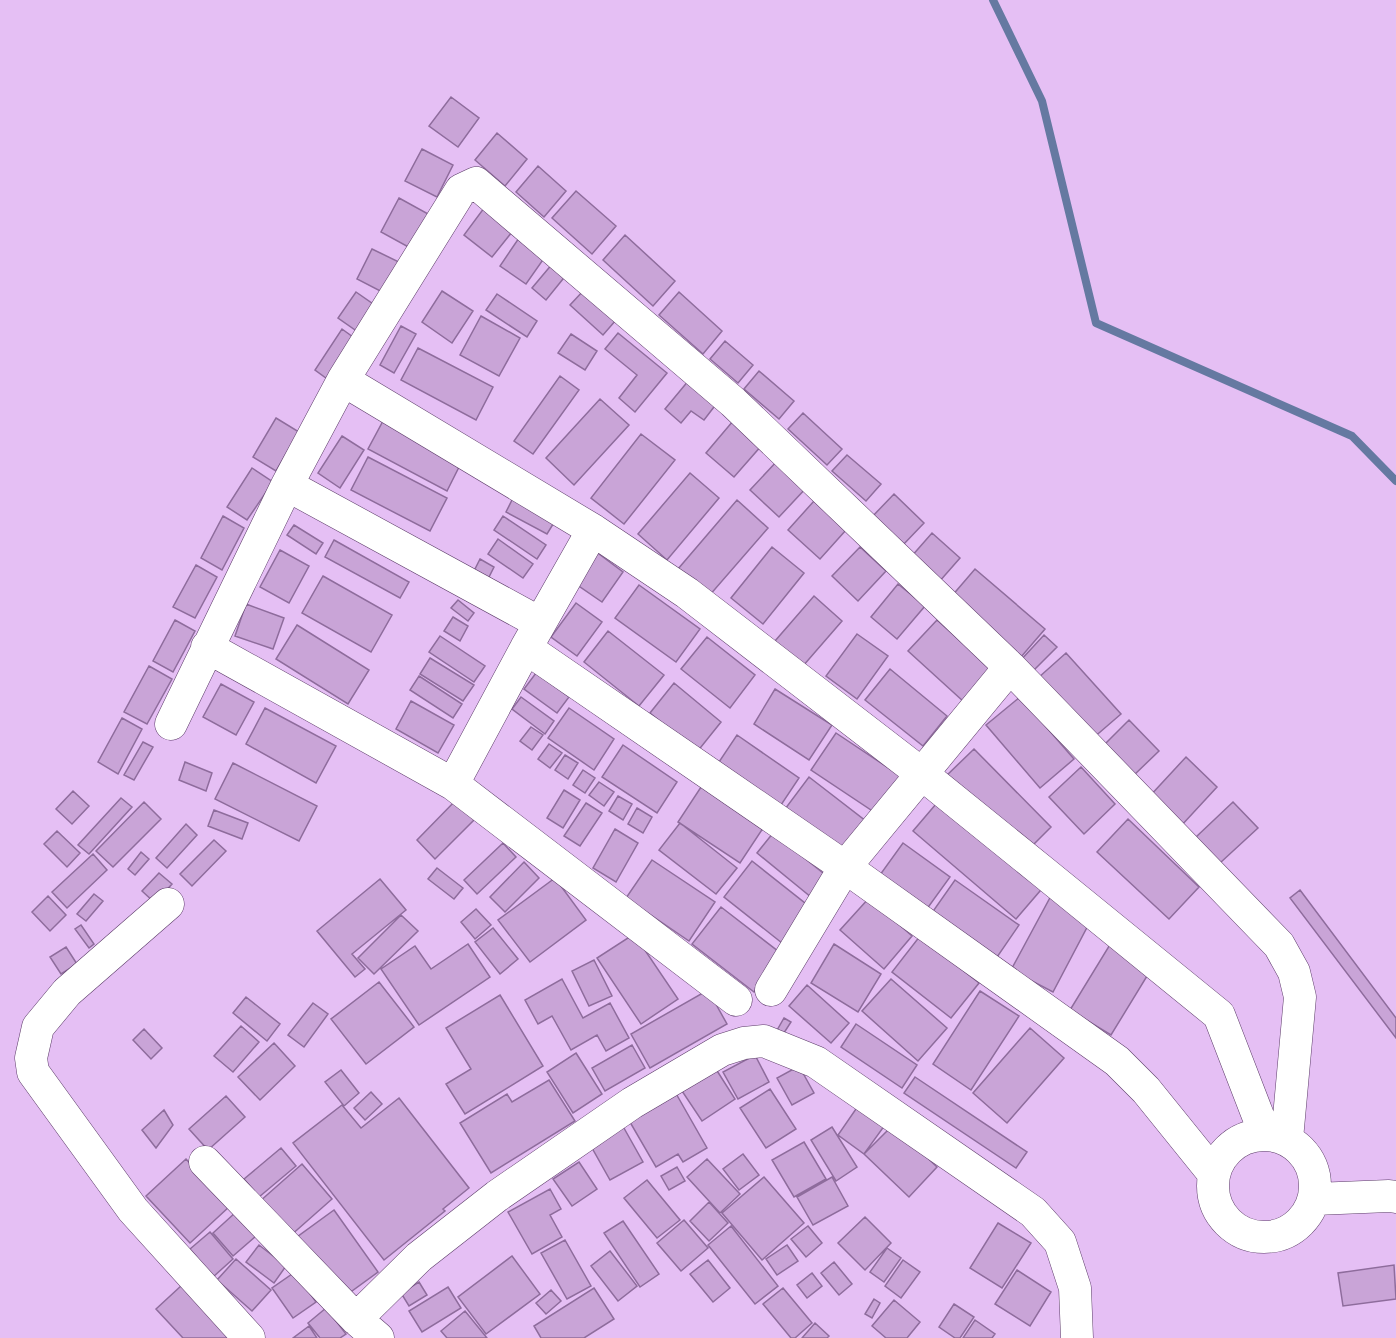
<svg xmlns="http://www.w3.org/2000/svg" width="1396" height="1338" font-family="Spectral,serif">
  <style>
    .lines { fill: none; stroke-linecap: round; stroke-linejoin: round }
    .stream { stroke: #6579a1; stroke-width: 8 }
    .building { fill: #c9a4d7; stroke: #8e6c9c; stroke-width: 1.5 }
    .minor-casing { stroke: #5c3c69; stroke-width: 33 }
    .minor { stroke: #fff; stroke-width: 32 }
  </style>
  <rect width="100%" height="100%" fill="#e5bff4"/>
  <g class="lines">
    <path class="stream" d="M993,0L1042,101L1096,323L1352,436L1396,481"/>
  </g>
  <path class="building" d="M451,97L479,118L458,147L429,126Z
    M497,133L527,159L505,186L475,160Z
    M422,149L453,165L437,197L405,181Z
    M538,166L566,191L544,217L516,192Z
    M576,191L616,226L592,254L552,218Z
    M399,198L430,215L412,249L381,232Z
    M487,204L516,227L492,257L464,235Z
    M521,235L547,254L526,284L500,266Z
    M625,235L675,281L653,306L603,260Z
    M372,249L401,263L386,294L357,279Z
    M553,263L567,274L546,300L532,288Z
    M584,290L616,320L603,335L570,305Z
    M442,291L473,311L452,343L422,322Z
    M356,292L376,306L358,332L338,318Z
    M679,292L722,331L703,354L659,315Z
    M497,294L537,321L527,337L486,310Z
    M481,316L520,338L499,376L460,355Z
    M401,326L416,334L394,373L380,365Z
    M342,329L357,340L330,381L315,370Z
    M618,333L667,373L635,412L619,398L637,375L605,349Z
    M571,334L597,351L585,370L558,353Z
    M725,341L753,365L738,383L710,359Z
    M418,348L493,387L476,420L401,380Z
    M759,371L794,401L779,419L744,389Z
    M560,376L579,390L533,454L514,441Z
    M689,380L717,403L704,420L691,411L681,423L665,409Z
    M600,399L629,425L574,485L546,458Z
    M803,413L842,449L827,465L788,429Z
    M276,418L299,432L276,471L253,457Z
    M383,421L461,463L447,491L368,449Z
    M733,421L762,445L734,477L706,453Z
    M641,434L675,460L624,524L591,498Z
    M342,436L364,450L340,488L318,473Z
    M847,455L881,484L866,501L832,471Z
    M368,457L447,498L430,531L351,490Z
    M778,460L807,487L779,517L750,490Z
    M252,468L273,482L247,520L227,507Z
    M690,473L719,498L667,560L638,534Z
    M894,494L924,523L902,546L871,518Z
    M513,498L555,521L547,534L506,512Z
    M737,500L768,528L709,596L678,569Z
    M814,501L846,530L820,559L788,530Z
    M223,516L244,528L222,570L201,558Z
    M503,516L546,545L537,559L494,530Z
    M294,525L323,543L316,554L287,535Z
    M932,533L960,558L939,582L911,557Z
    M498,539L533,564L523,578L488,554Z
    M334,540L409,582L400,598L325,557Z
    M772,547L804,573L763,624L731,598Z
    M860,547L886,571L858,601L832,576Z
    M280,550L309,566L289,603L260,587Z
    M595,551L623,572L602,602L573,582Z
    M480,559L494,567L486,583L472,575Z
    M196,565L217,577L195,618L173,607Z
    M975,569L1045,629L1021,657L951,597Z
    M323,576L392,615L371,652L302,613Z
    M898,584L925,606L897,639L871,617Z
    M639,585L700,629L676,662L615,618Z
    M814,596L842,621L803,666L775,641Z
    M458,600L474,613L468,621L451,608Z
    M576,603L602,622L577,656L551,637Z
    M246,604L284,618L273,649L235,636Z
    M453,617L468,626L460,641L444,631Z
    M175,620L195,631L173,672L153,661Z
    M937,620L993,670L964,702L908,651Z
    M297,625L369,670L348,704L276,659Z
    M608,631L664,675L639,706L584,662Z
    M857,634L888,656L857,699L826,676Z
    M1044,635L1057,647L1032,672L1020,661Z
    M440,636L485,666L474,682L429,652Z
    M707,637L755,675L730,708L681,669Z
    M1066,653L1121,714L1092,739L1038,678Z
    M430,658L474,685L463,701L420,674Z
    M149,666L172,679L147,724L124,712Z
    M890,669L947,716L923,746L865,700Z
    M536,673L569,697L557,713L524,689Z
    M419,676L462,704L453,718L410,690Z
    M674,683L721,722L697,752L650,713Z
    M221,684L254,702L236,735L203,717Z
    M775,689L832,725L809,760L754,724Z
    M521,697L554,721L545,734L512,709Z
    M1020,697L1074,759L1040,788L986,725Z
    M411,701L454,725L438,753L396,729Z
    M265,708L336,746L316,783L246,744Z
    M569,708L614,739L594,770L548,738Z
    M122,718L142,729L118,774L98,762Z
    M1129,720L1159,751L1132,777L1102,747Z
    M531,727L543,735L532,750L520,741Z
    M836,733L902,777L877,814L811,770Z
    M737,735L799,778L779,808L717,765Z
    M143,742L153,747L134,780L124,775Z
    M549,744L562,753L550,768L538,759Z
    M623,745L677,782L657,813L602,777Z
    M974,749L1051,827L1029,849L943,779Z
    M565,755L578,763L568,779L555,770Z
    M1186,757L1217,787L1181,826L1149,797Z
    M185,762L212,773L206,791L179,780Z
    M233,763L317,806L299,841L215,799Z
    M1081,767L1115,804L1084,834L1049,797Z
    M583,770L595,778L585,793L573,785Z
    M809,777L871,825L844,861L782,813Z
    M599,782L614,792L604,806L589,795Z
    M703,784L765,825L740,863L678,822Z
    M564,790L580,800L563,828L547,818Z
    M73,791L89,806L72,824L56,809Z
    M618,796L632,804L623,820L609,811Z
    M942,797L1046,884L1016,919L913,831Z
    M121,798L132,807L89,854L78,845Z
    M457,799L476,818L435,859L417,840Z
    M144,802L161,819L113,867L96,851Z
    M1233,802L1258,828L1220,863L1196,837Z
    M586,803L602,813L580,846L564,836Z
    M637,808L652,817L643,833L628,824Z
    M214,810L248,823L242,839L208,826Z
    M1128,819L1199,887L1169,919L1097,852Z
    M680,823L737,868L716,894L659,850Z
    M186,824L197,835L167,868L156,858Z
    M615,829L638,843L616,882L593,868Z
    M57,831L80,853L67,867L44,844Z
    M773,833L833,881L817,902L757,853Z
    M214,840L226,851L192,886L180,874Z
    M503,843L516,857L477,894L464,880Z
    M903,843L950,877L924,913L877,879Z
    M141,852L149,859L135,875L128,869Z
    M93,854L107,870L67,908L52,892Z
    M652,860L715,902L689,941L626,898Z
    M752,861L815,911L787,947L724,897Z
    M524,862L539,878L505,912L490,897Z
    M437,868L463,888L454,899L428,879Z
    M159,873L172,884L155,903L142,891Z
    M555,878L586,920L530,962L498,920Z
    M380,879L406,910L352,954L365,969L355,977L317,931Z
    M955,880L1019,925L993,963L929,917Z
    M1300,890L1396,1018V1038L1290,898Z
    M94,894L103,901L86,921L77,914Z
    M1052,894L1093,916L1053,992L1011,970Z
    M48,896L66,915L50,931L32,912Z
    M869,898L912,936L884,969L840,930Z
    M721,907L783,955L754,992L692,944Z
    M476,909L491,925L475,939L461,922Z
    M401,915L418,931L374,974L358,958Z
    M81,925L94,944L89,948L75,929Z
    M493,928L518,959L500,974L475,942Z
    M634,934L678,999L641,1024L597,958Z
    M920,936L979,983L951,1018L892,972Z
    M1114,938L1155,963L1111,1035L1070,1010Z
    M468,944L490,977L419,1025L381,969L415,946L431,969Z
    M834,944L881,974L858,1012L811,983Z
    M66,947L77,964L61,974L50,957Z
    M594,960L612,996L589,1006L572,971Z
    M562,979L583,1018L610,1003L629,1038L606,1051L597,1035L571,1050L552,1016L538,1024L525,1000Z
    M891,979L947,1028L918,1061L862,1011Z
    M379,982L414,1027L366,1064L331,1019Z
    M807,985L849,1023L831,1043L789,1006Z
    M708,990L727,1024L650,1068L631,1034Z
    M980,991L1019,1016L971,1090L933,1064Z
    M500,995L543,1066L465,1114L446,1084L471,1069L446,1028Z
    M246,997L280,1024L267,1041L233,1013Z
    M313,1003L328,1014L304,1047L288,1035Z
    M784,1018L791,1022L782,1036L776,1032Z
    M856,1024L917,1065L902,1088L841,1047Z
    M241,1026L259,1042L233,1072L214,1056Z
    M1030,1028L1064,1058L1007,1123L973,1093Z
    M144,1029L162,1048L151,1059L133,1040Z
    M274,1043L295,1066L260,1100L238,1077Z
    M632,1045L645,1068L605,1091L592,1068Z
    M576,1053L602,1094L573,1113L547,1072Z
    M755,1055L769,1082L738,1099L723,1072Z
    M714,1066L735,1099L702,1121L680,1088Z
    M799,1066L814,1093L792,1105L777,1078Z
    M341,1070L359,1093L344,1106L325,1082Z
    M915,1077L1027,1152L1016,1168L904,1093Z
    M549,1080L575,1121L491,1173L460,1123L507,1094L512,1102Z
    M770,1089L796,1129L766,1148L740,1108Z
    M674,1090L707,1148L683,1162L678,1154L656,1167L627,1117Z
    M371,1092L382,1104L365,1120L354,1108Z
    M226,1096L245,1117L208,1150L189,1129Z
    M399,1098L469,1188L443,1209L445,1211L384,1260L293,1143L342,1105L361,1128Z
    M858,1106L885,1125L864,1154L838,1135Z
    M164,1110L173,1125L156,1148L142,1130Z
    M620,1121L643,1162L610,1180L587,1139Z
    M893,1125L937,1167L909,1197L864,1154Z
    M832,1127L857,1167L836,1181L811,1140Z
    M804,1142L826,1179L794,1197L772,1160Z
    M281,1148L296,1166L259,1197L244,1179Z
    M743,1154L759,1175L739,1190L723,1169Z
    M186,1159L230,1206L190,1243L146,1196Z
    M707,1159L740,1194L720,1213L687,1177Z
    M579,1162L597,1189L572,1206L553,1179Z
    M302,1164L332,1199L289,1237L259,1202Z
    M677,1167L685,1181L669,1190L661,1176Z
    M764,1177L804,1223L762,1260L722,1213Z
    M832,1177L848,1206L813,1225L797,1197Z
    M647,1180L680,1220L657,1238L624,1198Z
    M550,1189L561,1209L550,1215L562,1237L532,1254L508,1212Z
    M709,1202L728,1223L709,1241L690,1221Z
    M334,1210L378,1272L341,1299L297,1237Z
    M236,1212L256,1236L233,1256L213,1233Z
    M865,1217L891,1243L865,1270L838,1243Z
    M684,1220L708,1248L681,1271L657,1243Z
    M623,1221L659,1274L640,1287L604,1233Z
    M998,1223L1031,1243L1002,1288L970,1268Z
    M731,1226L778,1286L755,1304L708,1245Z
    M808,1226L822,1243L806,1257L791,1239Z
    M210,1232L233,1259L213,1277L190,1249Z
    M565,1240L591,1286L567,1299L541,1253Z
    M259,1245L286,1266L274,1283L246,1262Z
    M787,1245L798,1261L777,1275L766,1259Z
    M887,1248L901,1258L884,1282L870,1272Z
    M610,1251L637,1286L618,1301L591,1266Z
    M512,1256L540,1294L486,1334L458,1297Z
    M236,1259L271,1290L252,1311L217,1280Z
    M708,1260L730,1288L713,1302L690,1274Z
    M903,1260L920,1272L901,1298L885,1286Z
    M834,1262L852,1284L839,1295L821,1273Z
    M1394,1265L1396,1299L1343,1306L1338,1273Z
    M1017,1270L1051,1292L1030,1326L995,1304Z
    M295,1272L316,1302L293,1318L272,1288Z
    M812,1273L822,1286L807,1298L797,1285Z
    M419,1282L427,1295L409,1306L401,1293Z
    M182,1285L231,1338H183L156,1309Z
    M448,1287L461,1308L422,1332L409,1311Z
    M594,1288L614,1319L584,1338H541L534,1326Z
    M783,1288L812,1323L795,1338H791L763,1304Z
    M551,1290L561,1301L546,1314L536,1303Z
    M874,1299L880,1303L872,1318L865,1314Z
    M894,1300L920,1322L907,1338H886L872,1326Z
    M954,1304L974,1317L960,1338H955L939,1327Z
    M326,1308L346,1334L340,1338H320L308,1323Z
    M465,1311L487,1338H447L441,1331Z
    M975,1320L995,1334L992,1338H963Z
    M815,1323L829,1336L827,1338H802Z
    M309,1326L317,1338H293Z"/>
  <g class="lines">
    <g class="minor-casing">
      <path id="minor" d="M343,380L593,530L687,593L922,774L1042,871L1219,1015L1265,1134
        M287,485L540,623
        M207,647L453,784L736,1000
        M526,648L845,867L1117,1061L1146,1090L1213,1173
        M171,724L287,485L343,380L461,190L476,183L733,402L1010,667L1279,945L1294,972L1300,997L1287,1139
        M453,784L526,648L593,530
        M168,904L67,992L38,1027L31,1058L33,1072L133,1210L249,1338
        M771,990L845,867L1010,667
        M1213 1186a51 51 0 1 1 102 0a51 51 0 1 1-102 0Z
        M205,1162L356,1319L378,1338
        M1315,1199L1389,1196L1396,1197
        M356,1319L419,1257L497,1196L632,1103L722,1050L744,1043L764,1041L816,1062L1033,1212L1060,1242L1075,1288L1077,1338"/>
    </g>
    <use href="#minor" class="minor"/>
  </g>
</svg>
